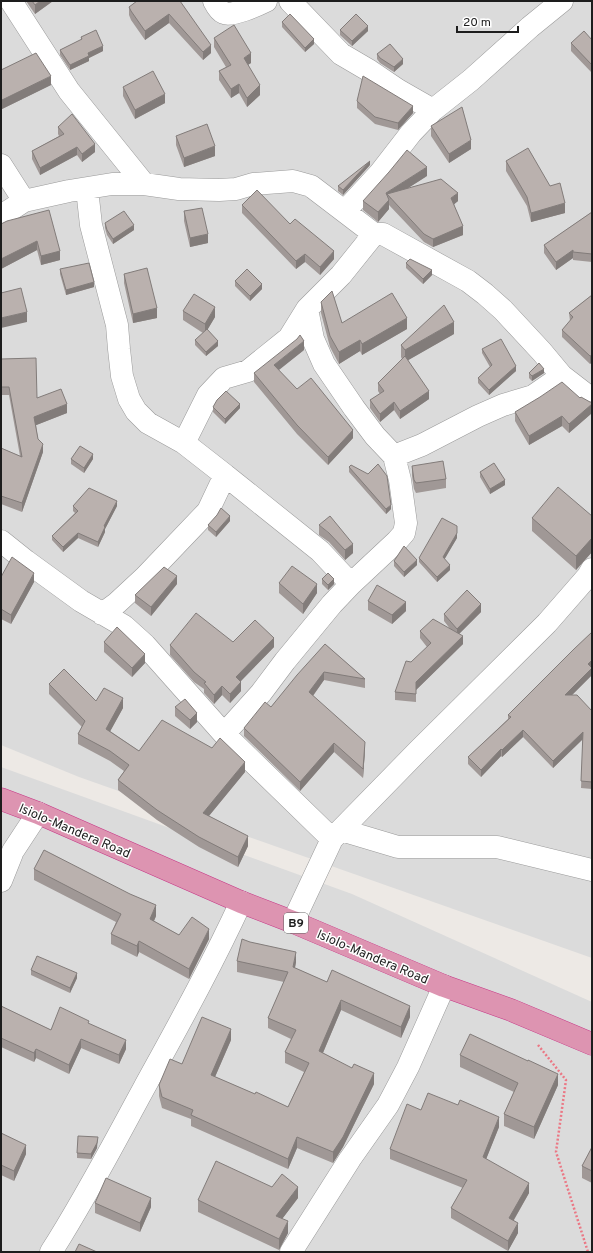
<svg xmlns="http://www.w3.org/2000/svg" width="593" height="1253" font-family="Overpass,sans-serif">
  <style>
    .residential { fill: #dbdbdb }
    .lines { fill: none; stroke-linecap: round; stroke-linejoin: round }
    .minor-casing { stroke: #9a9a9a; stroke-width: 23 }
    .highway-casing { stroke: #c63787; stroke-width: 23 }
    .path { stroke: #eb7885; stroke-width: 2.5; stroke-dasharray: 2 2; stroke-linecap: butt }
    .minor { stroke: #fff; stroke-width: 22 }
    .highway { stroke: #dd94b1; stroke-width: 22 }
    .wall { fill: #a09896 }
    .shaded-wall { fill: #827c7a }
    .building { fill: #bab1ae; stroke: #827c7a }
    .labels { text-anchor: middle; stroke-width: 3; stroke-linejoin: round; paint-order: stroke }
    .shield { fill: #fff; stroke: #616161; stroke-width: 1 }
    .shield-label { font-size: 12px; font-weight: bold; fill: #1d1d1d }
    .street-label { font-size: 13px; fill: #1d1d1d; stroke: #fff }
  </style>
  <rect width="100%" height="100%" fill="#ede9e5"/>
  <path class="residential" d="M1,1H592V958L79,777L1,745Z
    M1,767L352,894L592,1002V1252H1Z"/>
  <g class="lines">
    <g class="minor-casing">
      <path id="minor" d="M11,1L69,91L144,184
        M214,1C216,5 219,11 224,13C231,17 258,5 266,1
        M290,1L341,54L370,71L398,90L433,110
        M1,165L24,201
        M87,189L91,225L117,325L119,349L122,376L129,399L136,411L148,423L184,443
        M345,211L380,173L411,133L433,110L471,80L530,27L562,1
        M1,216L24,201L69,191L112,184H144L179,189L219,190L236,189L253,184L293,181L311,186L374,234H383L468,281L485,294L503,310L542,352L562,376L592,399
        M394,456L422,445L478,416L503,405L533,396L562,376
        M225,475L320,551L351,584
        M1,541L26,561L81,601L124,626L145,645L224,734L332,839
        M102,614L117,603L145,577L208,511L225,475L184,443L208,395L224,378L248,371L289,338L307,309L341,275L374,234
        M224,734L261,693L285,661L332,604L351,584L397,541L404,533L406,523L400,480L394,456L375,436L354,408L324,364L313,339L307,309
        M341,830L398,847H497L592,870
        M1,881L13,851L38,813
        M293,922L332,839L418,751L547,623L588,576L592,569
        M51,1252C85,1199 114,1143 144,1088C178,1026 212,965 241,902
        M291,1252L350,1159L388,1105L408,1067L444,986"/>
    </g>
    <g class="highway-casing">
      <path id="highway" d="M1,799L38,813L241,902L293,922L444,986L511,1010L592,1044"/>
    </g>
    <path class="path" d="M538,1045L566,1080L556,1152L588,1252"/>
    <use href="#minor" class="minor"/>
    <use href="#highway" class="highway"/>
  </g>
  <path class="wall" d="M26,1H53L35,14Z
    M180,1L211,53L203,60L169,23L145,40L131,20L129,15V7Z
    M282,22L314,44L305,52L282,27Z
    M340,30L368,31L352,46L340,35Z
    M81,37L103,51L89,58V61L70,70L60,55V50L81,40Z
    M214,38L251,63L248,65L260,95L247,107L239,93L231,98L219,80V71L226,67L214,47Z
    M592,40V73L571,51V43Z
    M377,54L403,64L394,72L380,63L377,59Z
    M1,70L51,85L2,109L1,107Z
    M123,87L165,103L135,119L123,96Z
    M357,101L413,113L398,130L375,124L357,108Z
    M431,126L471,149L449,163L431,136Z
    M58,127L95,152L82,162L77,155L40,175L32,159V151L59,136L58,134Z
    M176,136L215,156L184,167L176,145Z
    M506,161L565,213L531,222L527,206L506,171Z
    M370,165L343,195L338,191V186Z
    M427,176L408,188L458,201L454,204L463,235L433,247L424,242L389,205V209L378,222L363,210V201Z
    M242,205L290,224L334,259L320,275L305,262L296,269L242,213Z
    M184,211L208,243L190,247L184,221Z
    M592,212V262L573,260V258L556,270L544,253V245Z
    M105,223L134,230L113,244L107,235L105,228Z
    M1,224L60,251V260L41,265L37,250L1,269Z
    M406,263L432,275L423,284L406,268Z
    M60,269L94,287L66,295L60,274Z
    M124,274L157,318L133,323L124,283Z
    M235,281L262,289L250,301L235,286Z
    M592,295V362L590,364L562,337V330L570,321L569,313Z
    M321,302L342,323L407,329L362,355L360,351L339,364L330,347L321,313Z
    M183,311L215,317L207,330L218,346L206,356L195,345V340L203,333L183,320Z
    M454,334L408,360L429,399L400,419L394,410L380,422L370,408V400L380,394L378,391V383L402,359L401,357V345Z
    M482,349L516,371L489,395L478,383V378L490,367L482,353Z
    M304,350L278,370L297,389L353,438L328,465L297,434L254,382V373Z
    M1,359L37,398L67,413L36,425L38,439L43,452L22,512L1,504V448L20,456L9,395H1Z
    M529,373H544L532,381L529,378Z
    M580,398L590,402H592V413L569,433L562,426L529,445L515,421V412Z
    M213,407L240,408L225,424L213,412Z
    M71,459H93L84,473L71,464Z
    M412,466L446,479V488L416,493L414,489L412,476Z
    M349,467L391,509L386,514L349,472Z
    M480,472L505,485L490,494L480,477Z
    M73,506H117L105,529V532L98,547L78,538L63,552L52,540V536L75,513L73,511Z
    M592,516V552L576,570L532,531V518Z
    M230,521L216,537L208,530V525Z
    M319,525L353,553L345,560L329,542L319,535Z
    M457,538L444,559L450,570L437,582L419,562V558Z
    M394,561L417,565L404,577L394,566Z
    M1,577L34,582L11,624L1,619Z
    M322,579L334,584L328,590L322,584Z
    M279,583L317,593L303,614L279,593Z
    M177,584L151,616L135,603V595Z
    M368,601L406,611L392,624L368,610Z
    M481,612L459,634L463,644L416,690V702L395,700V692L427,647L420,638V631L451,630L444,621V614Z
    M592,632V675L572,695L592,711V789L581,788L583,739L553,768L523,737L502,757L501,756L481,777L468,764V757L508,719V715Z
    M104,642L145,663L132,677L104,652Z
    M233,642L274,647L241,681V691L230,703L222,695L214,704L204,693V689L194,682L170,655V645Z
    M325,644L365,679V688L324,680L313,696L365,750L363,778L334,752L300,791L244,736V728L271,707Z
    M49,684L96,701L123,708L110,731L139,751L245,772L209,816L248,846L238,867L199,847L157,820L118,790V780L124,771L110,761L78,744V734L82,727L49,694Z
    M175,707L197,722L190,729L175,716Z
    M34,869L156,916L154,921L179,935L209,939L189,979L139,952L137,957L111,944V934L116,922L34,880Z
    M237,961L296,962L295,968L327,982L410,1017L401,1038L341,1010L323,1053L374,1084L343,1147L333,1163L297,1148L288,1169L191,1126V1119L162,1108L159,1096V1085L182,1064L231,1040L215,1077L255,1094L288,1107L304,1072L285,1063V1052L291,1039L268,1028V1018L284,982L237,972Z
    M31,970L77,978L70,993L31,975Z
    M1,1006L51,1030L89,1024L126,1049L119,1064L81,1048L69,1074L36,1058L34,1062L1,1047Z
    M460,1055L528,1061L558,1085L534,1139L504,1126V1114L514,1092L460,1067Z
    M458,1105L499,1127L486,1159L529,1193L514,1220L518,1233L508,1251L451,1218V1208L463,1188L390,1159V1149L421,1110Z
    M1,1133L26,1154L14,1181L1,1175Z
    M592,1147V1183L582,1178V1166Z
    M97,1148L91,1159L77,1158V1153Z
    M272,1187L298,1198L282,1219L288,1233L279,1250L198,1212V1200Z
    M95,1203L151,1207L140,1232L95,1213Z"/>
  <path class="shaded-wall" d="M40,1H53L35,14V5Z
    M169,14V23L145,40V31Z
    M368,26V31L352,46V41Z
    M314,39V44L305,52V48Z
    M211,45V53L203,60V52Z
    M103,46V51L89,58V61L70,70V65L88,53Z
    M251,53V63L244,67V58Z
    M403,59V64L394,72V67Z
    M51,76V85L2,109V100Z
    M239,84V93L231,98V89Z
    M260,85V95L247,107V98Z
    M165,94V103L135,119V110Z
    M413,106V113L398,130V123Z
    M471,140V149L449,163V154Z
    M95,144V152L82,162V154Z
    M215,146V156L184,167V158Z
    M77,147V155L40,175V168Z
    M370,161V165L343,195V190Z
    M427,167V176L391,199L387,194V201L386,193Z
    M458,193V201L451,207V198Z
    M389,200V209L378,222V212Z
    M565,203V213L531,222V213Z
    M134,225V230L113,244V239Z
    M463,226V235L433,247V239Z
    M208,234V243L190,247V238Z
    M37,241V250L1,269V259Z
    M573,250V258L556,270V262Z
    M60,251V260L41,265V256Z
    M334,251V259L320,275V267Z
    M305,254V262L296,269V261Z
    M432,270V275L423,284V279Z
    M94,282V287L66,295V290Z
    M262,284V289L250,301V296Z
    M215,307V317L205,334V324Z
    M157,308V318L133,323V314Z
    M27,312V322L1,328V318Z
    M407,318V329L362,355V344Z
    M454,322V334L405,362V350Z
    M360,340V351L339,364V352Z
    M218,341V346L206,356V352Z
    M304,341V350L274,374V365Z
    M592,355V362L590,364V356Z
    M516,366V371L489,395V390Z
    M544,369V373L532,381V376Z
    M429,391V399L400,419V411Z
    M394,402V410L380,422V414Z
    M67,404V413L34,426V417Z
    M240,404V408L225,424V419Z
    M592,404V413L569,433V424Z
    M562,416V426L529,445V436Z
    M353,430V438L328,465V457Z
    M43,444V452L22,512V503Z
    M93,454V459L84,473V468Z
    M505,480V485L490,494V489Z
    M117,501V506L105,529V532L98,547V542L104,526Z
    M391,505V509L386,514V509Z
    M230,516V521L216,537V532Z
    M78,533V538L63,552V547Z
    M457,533V538L443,562V557Z
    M592,538V552L576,570V556Z
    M353,544V553L345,560V550Z
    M417,560V565L404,577V572Z
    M450,565V570L437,582V577Z
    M34,573V582L11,624V615Z
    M177,576V584L151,616V607Z
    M334,579V584L328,590V585Z
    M317,584V593L303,614V604Z
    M406,602V611L392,624V615Z
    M481,604V612L457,636V629Z
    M463,636V644L416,690V702V682Z
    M274,638V647L236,686V677Z
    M145,654V663L132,677V668Z
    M592,660V667L588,664Z
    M592,668V675L565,702V695Z
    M324,672V680L309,701V692Z
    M241,682V691L230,703V694Z
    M222,686V695L214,704V695Z
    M123,698V708L106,739V729Z
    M197,713V722L190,729V720Z
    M523,730V737L502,757V750Z
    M583,732V739L553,768V761Z
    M365,742V750L363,778V769Z
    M334,743V752L300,791V782Z
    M501,749V756L481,777V770Z
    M245,762V772L203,823V813Z
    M248,836V846L238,867V857Z
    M156,905V916L150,930V919Z
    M209,929V939L189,979V969Z
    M139,941V952L137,957V946Z
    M296,952V962L293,977V967Z
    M77,973V978L70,993V988Z
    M341,1000V1010L319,1062V1051Z
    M410,1006V1017L401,1038V1027Z
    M231,1029V1040L211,1086V1075Z
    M81,1039V1048L69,1074V1065Z
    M126,1040V1049L119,1064V1055Z
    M36,1049V1058L34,1062V1053Z
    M374,1073V1084L343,1147L333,1163V1152Z
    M558,1074V1085L534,1139V1127Z
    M499,1117V1127L483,1167V1157Z
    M98,1137L97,1148L91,1159V1154Z
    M297,1137V1148L288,1169V1159Z
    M26,1145V1154L14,1181V1171Z
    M529,1183V1193L509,1228V1218Z
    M298,1187V1198L276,1227V1216Z
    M151,1198V1207L140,1232V1223Z
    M288,1221V1233L279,1250V1239Z
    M518,1223V1233L508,1251V1241Z"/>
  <path class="building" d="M32,1H40L35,5Z
    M137,1H180L211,45L203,52L169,14L145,31L131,11L129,7Z
    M290,14L314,39L305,48L282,22Z
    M356,14L368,26L352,41L340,30Z
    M234,25L251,53L244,58L260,85L247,98L239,84L231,89L219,71L231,65L214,38Z
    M96,30L103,46L88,53L89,56L70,65L60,50L82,39L81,37Z
    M584,31L592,40V65L571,43Z
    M390,44L403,59L394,67L380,58L377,54Z
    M36,53L51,76L2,100L1,98V70Z
    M153,71L165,94L135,110L123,87Z
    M363,76L413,106L398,123L375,117L357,101Z
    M462,107L471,140L449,154L431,126Z
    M72,114L95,144L82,154L77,147L40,168L32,151L64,134L58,127Z
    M207,124L215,146L184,158L176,136Z
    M528,148L550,186L560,183L565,203L531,213L527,197L506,161Z
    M407,150L427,167L386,193L389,200L378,212L363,201L389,172Z
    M370,161L343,190L338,186Z
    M441,179L458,193L451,198L463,226L433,239L424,234L387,194Z
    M257,190L290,224L295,219L334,251L320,267L305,254L296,261L242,205Z
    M202,208L208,234L190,238L184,211Z
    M49,210L60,251L41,256L37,241L1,259V224L7,221Z
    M124,211L134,225L113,239L107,230L105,223Z
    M592,212V254L573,252V250L556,262L544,245Z
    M410,259L432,270L423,279L406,263Z
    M89,263L94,282L66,290L60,269Z
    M147,268L157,308L133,314L124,274Z
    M247,269L262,284L250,296L235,281Z
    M21,288L27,312L1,318V293Z
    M332,291L342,323L392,293L407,318L362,344L360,340L339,352L330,336L321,302Z
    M194,294L215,307L205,324L183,311Z
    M592,295V355L590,356L562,330L573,317L569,313Z
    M444,305L454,322L405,350L401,345Z
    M207,329L218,341L206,352L195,340Z
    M300,335L304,341L274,365L297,389L311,378L353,430L328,457L297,425L254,373L297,339Z
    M501,339L516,366L489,390L478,378L492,365L482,349Z
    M405,356L429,391L400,411L394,402L380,414L370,400L384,391L378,383Z
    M36,358L37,398L61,389L67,404L34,417L38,439L43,444L22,503L1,496V448L22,457L9,387H1V359Z
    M539,363L544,369L532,376L529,373Z
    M562,382L580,398L581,397L590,402H592V404L569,424L562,416L529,436L515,412L540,397Z
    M226,391L240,404L225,419L213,407L217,400Z
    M80,446L93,454L84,468L71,459Z
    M443,461L446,479L416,483L414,480L412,466Z
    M494,463L505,480L490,489L480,472Z
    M378,464L387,476L391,505L386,509L349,467L351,465L368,474Z
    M558,487L592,516V538L576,556L532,518Z
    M89,488L117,501L104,526L105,527L98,542L78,533L63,547L52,536L78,511L73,506Z
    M221,508L230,516L216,532L208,525L217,515Z
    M330,516L353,544L345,550L329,533L319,525Z
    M442,518L457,526V533L443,557L450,565L437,577L419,558Z
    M404,546L417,560L404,572L394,561Z
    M12,557L34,573L11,615L1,609V577Z
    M292,566L317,584L303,604L279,583Z
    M164,567L177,576L151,607L135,595Z
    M328,573L334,579L328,585L322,579Z
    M377,585L406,602L392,615L368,601Z
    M467,590L481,604L457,629L444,614Z
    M196,613L233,642L255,620L274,638L236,677L241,682L230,694L222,686L214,695L204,683L206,682L194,672L170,645Z
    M433,619L463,636L416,682V694L395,692L406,661L411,662L431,643L420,631Z
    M117,627L145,654L132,668L104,642Z
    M592,632V660L588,664L592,668L565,695H577L592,711V782L581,781L583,732L553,761L523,730L502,750L501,749L481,770L468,757L511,717L508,715L574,649Z
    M325,644L365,679L324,672L309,692L365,742L363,769L334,743L300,782L244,728L265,702L271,707L297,675Z
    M64,669L96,701L104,688L123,698L106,729L139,751L162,720L212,748L220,738L245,762L203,813L248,836L238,857L199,837L157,810L118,780L129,765L110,751L78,734L85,721L49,684Z
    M185,699L197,713L190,720L175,707Z
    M44,850L130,894L156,905L150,919L179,935L192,917L209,929L189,969L139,941L137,946L111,934L121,914L34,869Z
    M242,939L250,942L296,952L293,967L327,982L332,970L410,1006L401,1027L341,1000L319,1051L352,1068L354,1064L374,1073L343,1137L333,1152L297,1137L288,1159L191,1115L193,1110L162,1097L159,1085L170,1059L182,1064L202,1017L231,1029L211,1075L255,1094L256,1092L288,1107L309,1063L285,1052L296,1030L268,1018L288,972L237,961Z
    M37,956L77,973L70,988L31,970Z
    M1,1006L51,1030L60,1007L89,1021L88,1023L126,1040L119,1055L81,1039L69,1065L36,1049L34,1053L1,1038Z
    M470,1034L528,1061V1060L558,1074L534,1127L504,1114L518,1083L460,1055Z
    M428,1093L458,1105L460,1100L499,1117L483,1157L529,1183L509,1218L518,1223L508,1241L451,1208L467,1180L390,1149L407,1104L421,1110Z
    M1,1133L26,1145L14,1171L1,1165Z
    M78,1136L98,1137L97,1143L91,1154L77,1153Z
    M592,1147V1171L582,1166Z
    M216,1161L272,1187L282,1174L298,1187L276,1216L288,1221L279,1239L198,1200Z
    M106,1178L151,1198L140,1223L95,1203Z
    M79,1244L97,1252H75Z"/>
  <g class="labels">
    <rect class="shield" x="284" y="913" width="24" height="20" rx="3"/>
    <g class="shield-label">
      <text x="296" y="927">B9</text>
    </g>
    <g class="street-label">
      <text transform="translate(75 830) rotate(23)" y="5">Isiolo-Mandera Road</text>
      <text transform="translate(373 956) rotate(23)" y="5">Isiolo-Mandera Road</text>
    </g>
  </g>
  <rect width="593" height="1253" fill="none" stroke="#1d1d1d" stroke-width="4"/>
  <path d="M457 26v6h61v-6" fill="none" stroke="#1d1d1d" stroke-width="2"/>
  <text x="463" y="26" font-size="12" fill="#1d1d1d" stroke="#ffffff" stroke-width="3" paint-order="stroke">20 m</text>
</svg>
